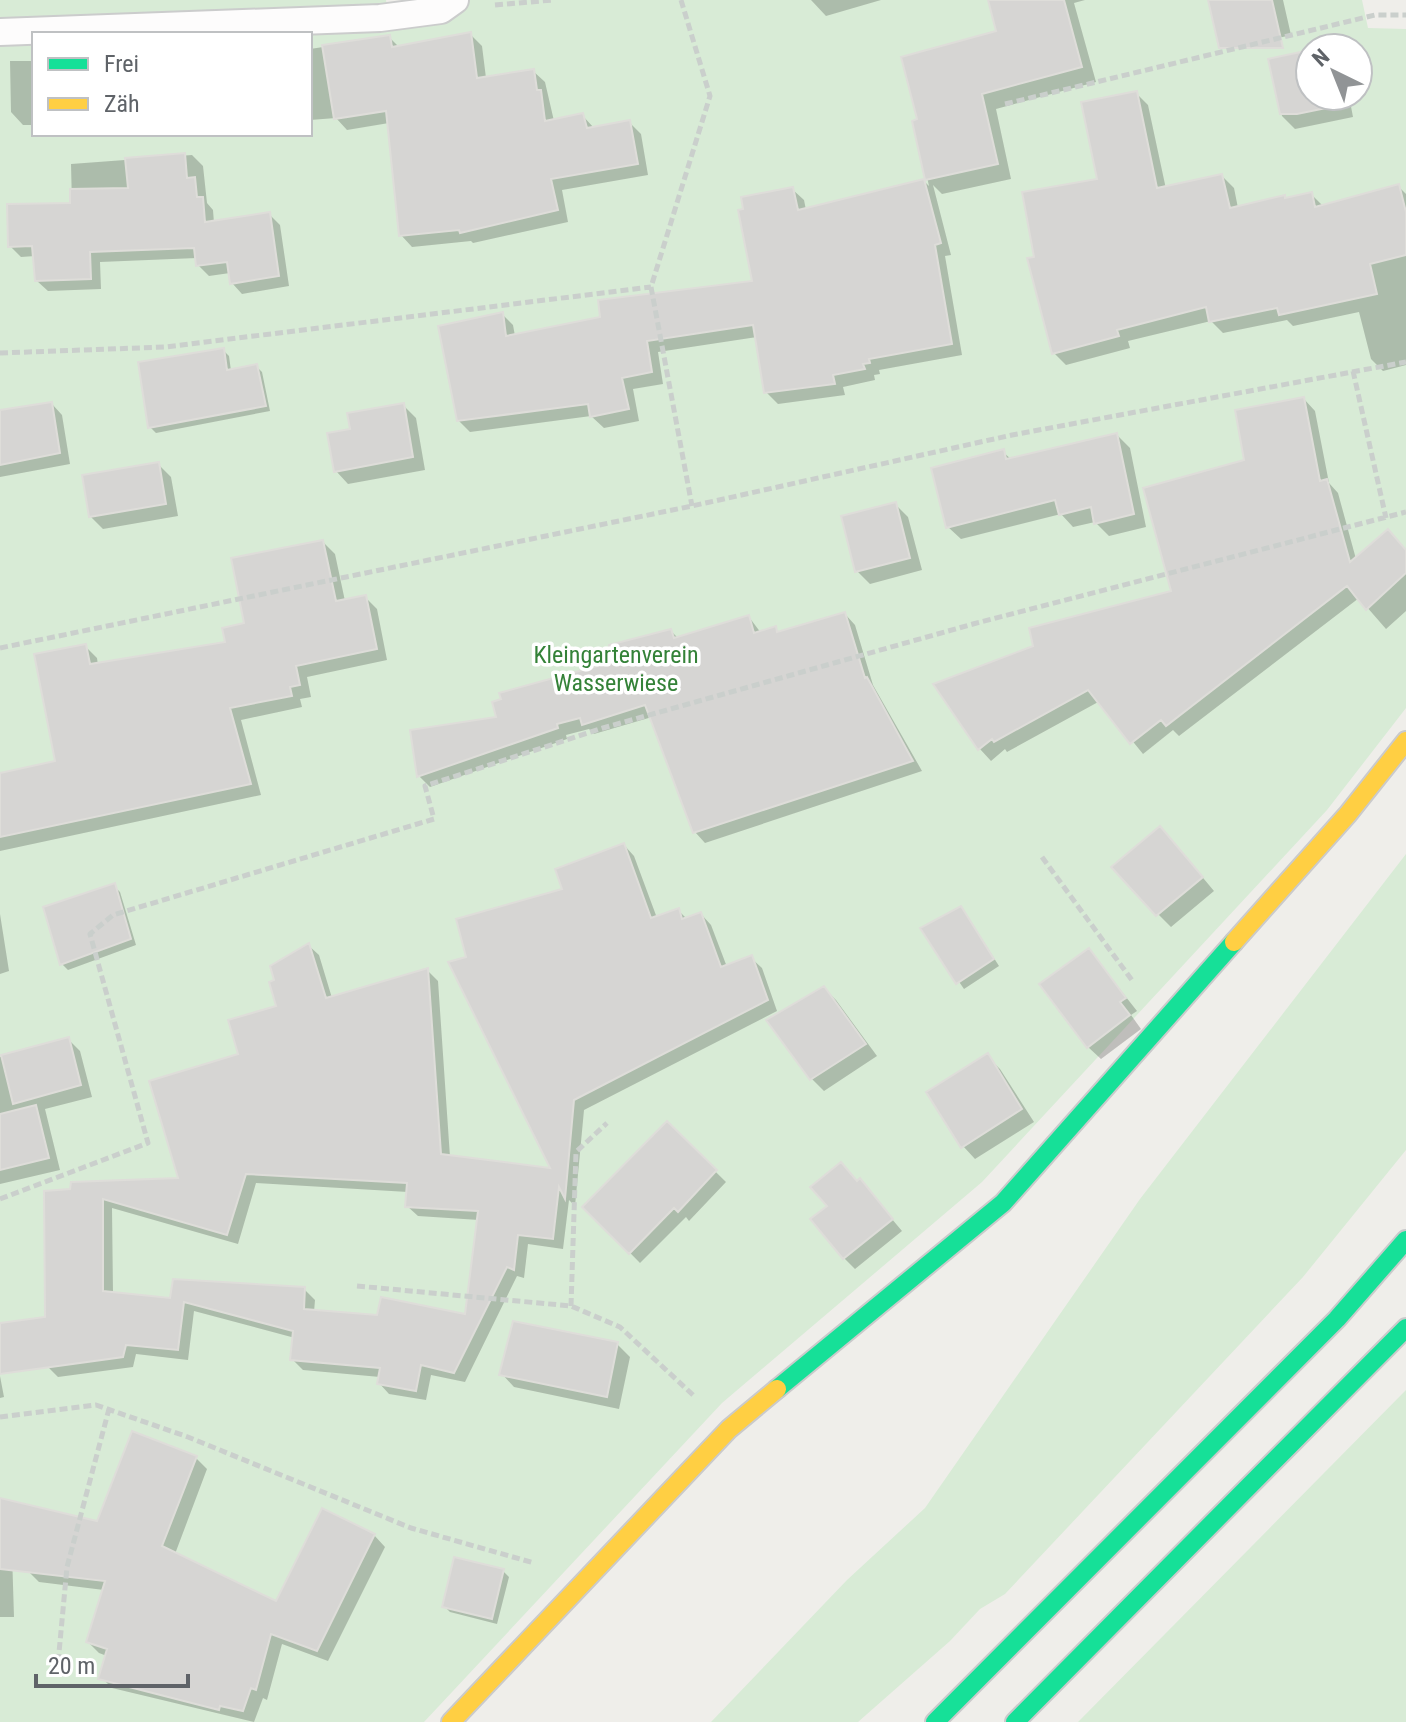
<svg xmlns="http://www.w3.org/2000/svg" width="1406" height="1722" font-family="'Roboto Condensed',sans-serif">
  <style>
    .green { fill: #d8ebd6; fill-rule: evenodd }
    .shadow { fill: #0003; fill-rule: evenodd }
    .building { fill: #d6d5d3; stroke: #deddd9; stroke-width: 2; fill-rule: evenodd }
    .lines { fill: none; stroke-linecap: round; stroke-linejoin: round }
    .lane-casing { stroke: #cbcccc; stroke-width: 30 }
    .fast-casing { stroke: #cacacb; stroke-width: 22 }
    .slow-casing { stroke: #cacacb; stroke-width: 22 }
    .path { stroke: #cacfcc; stroke-width: 5; stroke-dasharray: 8 4; stroke-linecap: butt }
    .lane { stroke: #fdfcfc; stroke-width: 26 }
    .fast { stroke: #16e098; stroke-width: 18 }
    .slow { stroke: #ffcf43; stroke-width: 18 }
    .labels { text-anchor: middle; stroke-width: 7; stroke-linejoin: round; paint-order: stroke }
    .park-label { font-size: 24px; fill: #348238; stroke: #fff }
  </style>
  <rect width="100%" height="100%" fill="#efeeea"/>
  <path class="green" d="M0,0H386L387,7L404,0H1362L1368,28L1406,29V708L1327,810L982,1182L722,1403L424,1722H0ZM34,34H310V134H34ZM1310,48H1358V96H1310Z
    M1406,854V1150L1303,1277L1005,1594L980,1609L950,1641L858,1722H711L847,1580L925,1508L1140,1199Z
    M1406,1390V1722H1078Z"/>
  <path class="shadow" d="M811,0H881L826,16Z
    M990,0H1085L1074,3L1096,82L996,109L1011,179L942,194L933,185L951,255L945,256L962,355L879,370L880,374L874,375L875,380L843,387L845,395L778,404L766,392L757,337L658,352L663,384L633,389L639,421L604,428L591,416L470,432L458,420L502,314L513,325L515,336L754,282L792,189L804,200L806,210L924,181L929,186L915,122L998,32Z
    M1210,0H1283L1291,35L1233,49L1218,34Z
    M470,34L482,46L486,78L533,71L545,82L554,121L582,115L594,128L629,122L641,134L648,175L562,190L568,222L473,243L471,241L412,247L401,235L389,123L347,130L336,118L310,120V49L389,37L400,48Z
    M1310,52V96H1349L1353,117L1295,129L1282,116L1271,61Z
    M10,61H34V125H23L11,112Z
    M1136,93L1148,105L1166,189L1222,176L1234,188L1238,208L1284,197L1287,200L1311,194L1324,207L1398,186L1406,194V365L1383,371L1371,359L1359,312L1293,326L1287,320L1223,333L1211,321L1128,341L1130,348L1066,365L1054,353L1029,260L1037,259L1100,181Z
    M192,155L203,166L207,203L213,210L214,223L269,214L280,225L289,286L242,294L232,283L230,273L209,276L198,265L197,258L100,262L101,289L48,291L37,281L35,256L21,257L10,246L72,205L71,164Z
    M223,350L229,356L231,371L256,366L262,372L270,411L156,433L150,427Z
    M1304,399L1315,411L1329,483L1338,493L1356,559L1406,551V611L1386,629L1359,598L1179,736L1173,730L1143,754L1100,701L1007,752L1005,749L991,761L980,749L936,685L1173,593L1247,461Z
    M52,404L62,415L70,464L0,477V413Z
    M403,405L416,418L425,470L348,484L336,471L352,430Z
    M1117,435L1130,448L1146,527L1109,536L1095,522L1073,527L1061,514L961,539L948,527L1003,452L1012,460Z
    M158,464L171,477L178,516L103,529L90,516Z
    M896,505L908,517L922,570L870,584L857,571Z
    M323,542L335,554L345,601L365,597L377,609L387,660L307,677L311,697L300,699L302,707L241,720L261,795L0,851V776L57,763L85,646L97,658L98,665L227,644Z
    M845,614L855,625L873,685L922,771L705,843L695,832L652,717L594,734L589,729L566,735L567,739L430,787L419,776L412,732L498,718L610,664L671,631L678,638L749,617L761,633L775,628L780,633Z
    M1173,842L1214,891L1171,927L1158,914Z
    M624,845L634,856L657,918L678,910L688,920L701,914L711,925L727,967L751,958L762,968L777,1011L584,1110L575,1206L569,1200L563,1249L528,1244L524,1278L517,1276L465,1382L431,1375L426,1400L389,1394L379,1383L380,1377L303,1370L292,1359L295,1338L194,1311L188,1360L136,1354L133,1367L58,1377L48,1367L46,1193L181,1180L241,1056L279,1008L308,945L319,955L332,998L427,970L438,981L450,1157L553,1170L469,958ZM256,1183L408,1192L407,1206L418,1216L479,1220L466,1317L379,1318L314,1312L315,1300L304,1289L172,1300L113,1294L112,1208L238,1244Z
    M114,886L120,892L136,945L68,970L62,964Z
    M0,914L9,971L0,974Z
    M966,914L999,966L964,989L923,929Z
    M1089,950L1137,1011L1131,1015L1141,1029L1101,1059L1088,1047Z
    M824,988L836,1000L877,1056L824,1091L812,1079L769,1020Z
    M68,1039L80,1051L92,1097L45,1109L60,1170L0,1184V1057Z
    M987,1056L1000,1069L1034,1122L975,1159L963,1146Z
    M667,1124L726,1182L689,1221L686,1217L640,1263L585,1207Z
    M860,1181L902,1231L855,1269L844,1258Z
    M617,1344L630,1357L619,1409L514,1387L502,1374Z
    M0,1376L4,1397L0,1398Z
    M195,1457L207,1469L175,1554L277,1603L374,1535L385,1547L328,1661L282,1644L267,1700L263,1698L254,1722L112,1688L101,1677L107,1656L99,1653L88,1642L104,1590L39,1582L28,1571Z
    M0,1542L12,1553L14,1617H0Z
    M503,1571L509,1577L497,1624L450,1612L444,1606Z"/>
  <path class="building" d="M988,0H1064L1082,67L982,94L998,164L925,180L912,121L917,119L901,57L996,31Z
    M1208,0H1272L1283,48H1219Z
    M471,32L477,78L534,69L537,90H541L545,121L583,113L587,128L630,120L638,164L551,179L558,210L460,233L459,230L399,236L386,111L334,119L322,45L390,35L392,47Z
    M1310,50V96H1340L1341,105L1297,114H1280L1268,59Z
    M1137,91L1157,188L1222,174L1230,208L1285,195V198L1312,192L1315,207L1399,184L1406,212V255L1370,264L1377,294L1279,315L1277,308L1209,322L1206,307L1117,330L1119,336L1052,354L1027,258L1034,257L1022,192L1097,179L1081,102Z
    M185,153L187,178L195,177L197,197H203L205,222L270,212L279,276L230,284L227,262L196,266L194,248L90,252L91,279L35,281L32,246L8,247L7,204L70,203V189L128,188L125,158Z
    M924,179L941,243L935,245L952,344L869,359L870,363L863,364L865,369L833,375L835,384L764,393L753,325L647,341L652,372L622,378L629,409L590,417L588,404L457,421L438,326L503,312L506,336L600,317L598,300L752,281L738,210L743,209L741,197L793,187L798,210Z
    M224,348L227,370L257,364L266,406L148,428L138,362Z
    M1304,397L1320,481L1327,479L1350,562L1388,529L1406,550V573L1366,610L1347,586L1166,726L1161,720L1130,744L1088,690L994,742L992,739L978,750L933,684L1033,646L1029,628L1171,591L1143,488L1244,460L1235,410Z
    M52,402L60,453L0,465V410Z
    M404,403L413,457L334,472L327,433L350,429L347,413Z
    M1117,433L1134,514L1094,524L1091,507L1059,515L1055,500L946,528L931,468L1004,449L1006,459Z
    M159,462L166,504L89,517L82,475Z
    M896,502L910,558L855,572L841,516Z
    M323,540L336,601L366,595L377,649L296,666L300,685L290,687L292,696L230,708L251,784L0,837V773L55,761L34,654L86,644L90,664L225,642L222,628L244,623L231,558Z
    M845,612L865,678L867,677L913,761L693,833L645,705L582,725L580,718L557,724L558,728L417,777L410,730L496,717L492,702L501,699L499,693L608,663L604,650L609,648V645L671,629L674,638L749,615L754,633L776,626L777,632Z
    M1160,826L1203,877L1156,916L1111,867Z
    M624,843L651,918L679,908L682,919L701,912L721,967L752,955L768,1000L574,1100L565,1199L559,1187L553,1239L518,1235L514,1270L507,1267L454,1373L421,1365L416,1391L377,1384L380,1368L290,1360L293,1331L184,1302L178,1350L126,1345L123,1357L0,1374V1323L45,1317L44,1191L70,1189L71,1182L178,1178L149,1081L238,1054L228,1020L276,1006L269,982L274,980L270,966L309,943L326,998L428,968L441,1154L550,1168L448,962L466,957L456,919L562,889L555,869ZM246,1174L407,1183L405,1207L478,1211L465,1314L381,1297L377,1315L304,1309L305,1287L173,1279L170,1298L103,1291V1199L227,1235Z
    M115,883L131,939L60,965L43,907Z
    M961,906L994,959L956,984L920,928Z
    M1089,948L1126,998L1120,1002L1130,1015L1087,1048L1039,984Z
    M824,986L866,1044L810,1080L766,1020Z
    M69,1037L81,1085L13,1104L1,1055Z
    M988,1053L1022,1109L961,1148L926,1092Z
    M36,1105L49,1158L0,1170V1114Z
    M667,1121L717,1170L678,1212L674,1208L629,1254L582,1207Z
    M841,1162L857,1181L860,1178L893,1219L843,1259L810,1219L827,1206L810,1187Z
    M513,1321L618,1342L607,1397L499,1375Z
    M132,1431L197,1456L162,1546L276,1601L322,1508L375,1534L317,1651L271,1634L256,1690L251,1688L243,1711L220,1706L219,1710L98,1679L107,1649L86,1642L105,1581L0,1569V1498L97,1521Z
    M454,1557L504,1569L492,1619L442,1607Z"/>
  <g class="lines">
    <g class="lane-casing">
      <path id="lane" d="M0,32L380,18L441,10L455,0"/>
    </g>
    <g class="fast-casing">
      <path id="fast" d="M777,1389L1003,1203L1234,942
        M935,1722L1337,1319L1406,1240
        M1015,1722L1406,1328"/>
    </g>
    <g class="slow-casing">
      <path id="slow" d="M1234,942L1348,814L1406,741
        M451,1722L729,1429L777,1389"/>
    </g>
    <path class="path" d="M681,0L710,96L651,287L692,506
      M495,5L553,0
      M1005,104L1375,15H1406
      M0,353L165,347L651,287
      M1353,371L1386,518
      M0,648L692,506L1012,435L1406,362
      M1042,857L1134,983
      M0,1199L148,1143L90,934L113,915L434,819L425,786L603,728L973,624L1406,512
      M357,1286L571,1306L620,1327L693,1395
      M571,1306L576,1152L607,1123
      M0,1417L96,1405L188,1437L411,1528L534,1563
      M57,1674L67,1567L109,1409"/>
    <use href="#lane" class="lane"/>
    <use href="#fast" class="fast"/>
    <use href="#slow" class="slow"/>
  </g>
  <g class="labels">
    <g class="park-label">
      <text x="616" y="663">Kleingartenverein<tspan x="616" dy="28">Wasserwiese</tspan></text>
    </g>
  </g>
  <rect x="32" y="32" width="280" height="104" fill="#ffffff" stroke="#bfc1c3" stroke-width="2"/>
  <rect x="48" y="58" width="40" height="12" fill="#16e098" stroke="#bfc1c3" stroke-width="2"/>
  <text x="104" y="72" font-size="24" fill="#5f6368">Frei</text>
  <rect x="48" y="98" width="40" height="12" fill="#ffcf43" stroke="#bfc1c3" stroke-width="2"/>
  <text x="104" y="112" font-size="24" fill="#5f6368">Zäh</text>
  <g transform="translate(1334 72) rotate(317)"><circle r="38" fill="#ffffff" stroke="#bfc1c3" stroke-width="2"/>
  <path d="M0-6L14 30L0 20L-14 30Z" fill="#919496"/>
  <text y="-12" font-size="22" font-weight="bold" text-anchor="middle" fill="#5f6368">N</text>
  </g>
  <path d="M36 1674v12h152v-12" fill="none" stroke="#5f6368" stroke-width="4"/>
  <text x="48" y="1674" font-size="24" fill="#5f6368" stroke="#ffffff" stroke-width="6" paint-order="stroke">20 m</text>
</svg>
